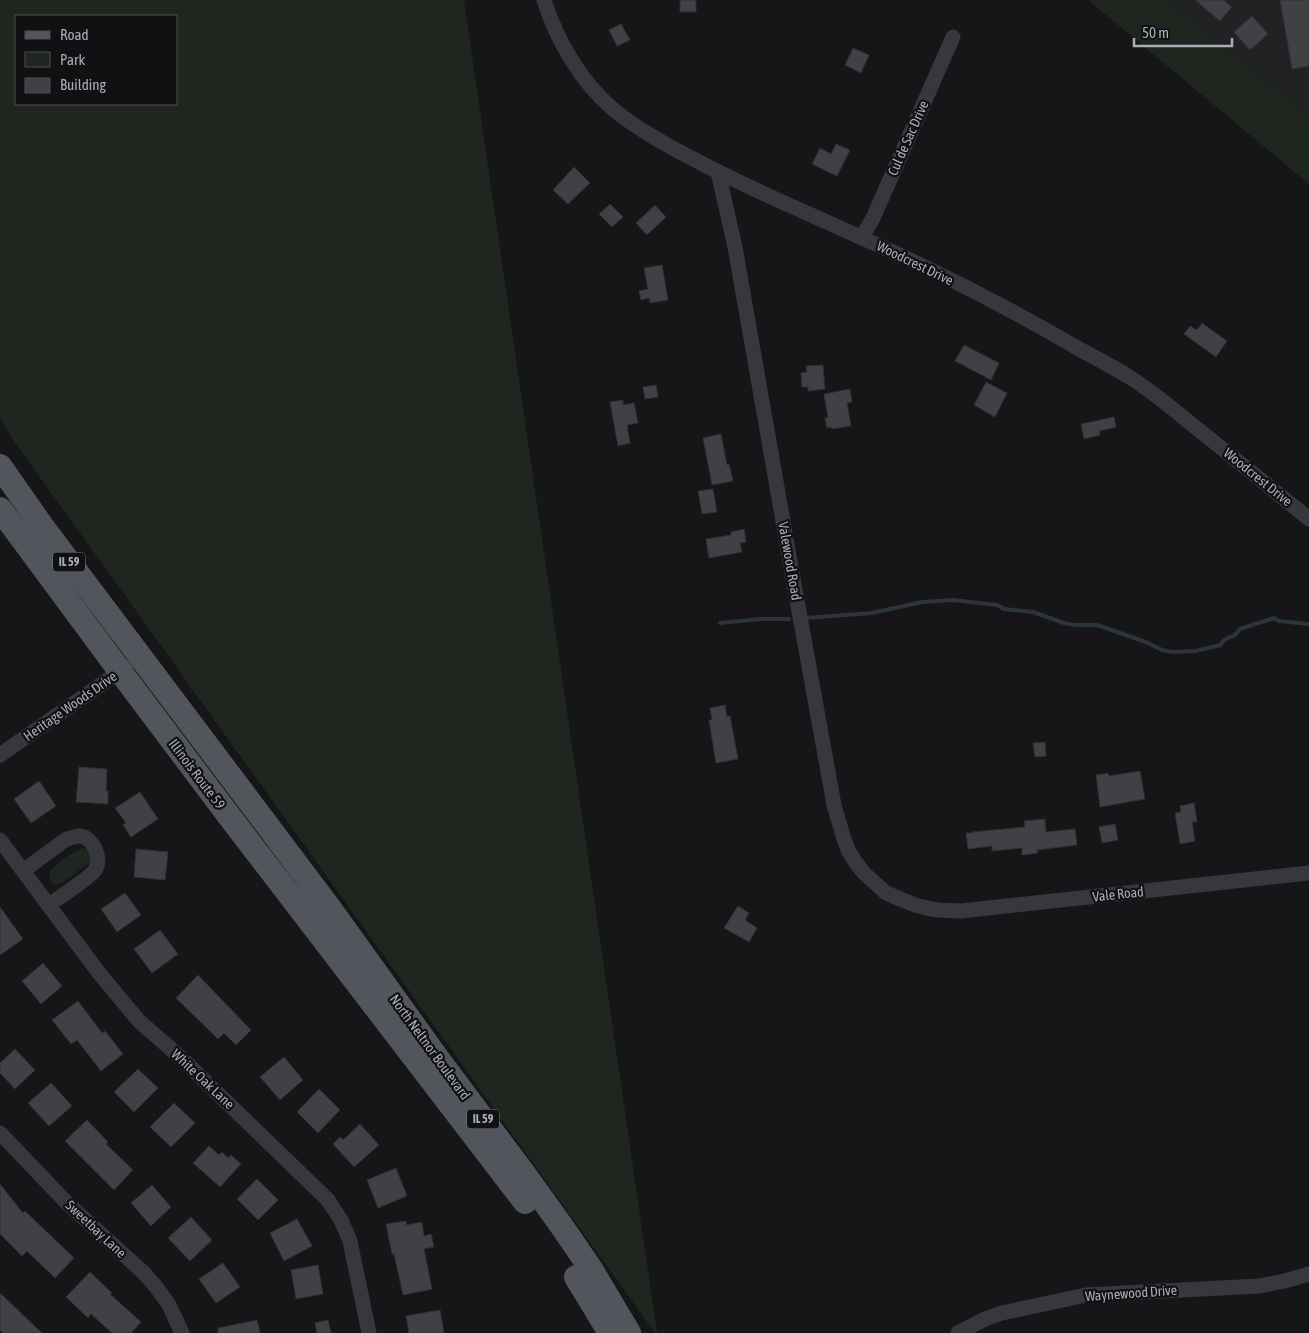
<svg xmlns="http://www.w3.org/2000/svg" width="1309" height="1333" font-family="'Asap Condensed',sans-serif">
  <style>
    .built { fill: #222225 }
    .green { fill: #1e261f; fill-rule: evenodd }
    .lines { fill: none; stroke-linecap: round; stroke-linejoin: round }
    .stream { stroke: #2c353c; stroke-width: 4 }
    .building { fill: #404145; stroke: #303034 }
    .minor { stroke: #37383d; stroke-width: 15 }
    .primary { stroke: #53555c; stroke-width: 24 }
    .labels { text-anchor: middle; stroke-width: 4.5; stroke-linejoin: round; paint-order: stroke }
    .shield { fill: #111113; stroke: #7b7e86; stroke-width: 1 }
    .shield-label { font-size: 12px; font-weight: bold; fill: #a8adb8 }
    .street-label { font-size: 14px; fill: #a8adb8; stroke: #111113 }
  </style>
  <rect width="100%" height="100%" fill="#161618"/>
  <path class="built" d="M1167,0H1309V116Z"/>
  <path class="green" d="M0,0H464L657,1333H655L11,437L0,417ZM16,16H176V104H16Z
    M1088,0H1167L1309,116V184Z
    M83,848L88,849L92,861L62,883L56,885L51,881L49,873C55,864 73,851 83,848Z"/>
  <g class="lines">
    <path class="stream" d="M805,618L872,613L922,602L953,600L997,605L1004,609L1033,612L1064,623L1076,625H1097L1146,642L1162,650L1172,652L1196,651L1220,645L1224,640L1235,635L1240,629L1274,618L1279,621L1309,624
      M720,623L761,619H789"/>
  </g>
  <path class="building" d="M680,0H696V12H680Z
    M1195,0H1224L1232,7L1220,21Z
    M1280,0H1309V66L1292,69Z
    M1252,16L1268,34L1250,50L1234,32Z
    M621,24L630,40L617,46L609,30Z
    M853,48L869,55L861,73L845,65Z
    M836,144L850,150L837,176L812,164L820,148L831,154Z
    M574,167L590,183L568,204L553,190Z
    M610,204L623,217L612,227L599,214Z
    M655,205L666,217L647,235L636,223Z
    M662,265L668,300L650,303L649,298L641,300L639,291L648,289L644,268Z
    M1202,323L1227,341L1216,357L1184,334L1190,326L1197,330Z
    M964,345L999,363L991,380L955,361Z
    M823,365L825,389L808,391V387H802L801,373L807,372L806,366Z
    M986,382L1007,393L995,417L974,405Z
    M656,385L658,397L645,399L643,387Z
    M850,389L852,402L847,403L851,426L832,429L831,427L827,428L825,418L828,417L824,394Z
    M623,400V405L634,403L638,423L627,425L630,443L618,446L610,402Z
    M1114,417L1116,427L1099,431L1100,435L1084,439L1081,424Z
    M721,434L727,465L729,464L733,481L712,485L703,438Z
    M713,489L717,512L702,514L698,491Z
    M744,529L746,542L740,543L742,552L709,558L706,539L731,535V532Z
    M725,705L727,717L730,716L738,759L716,763L709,720H712L710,708Z
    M1045,742L1046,756L1035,757L1033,743Z
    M79,767L107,769L106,791H108V804L76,802Z
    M1140,771L1145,799L1100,807L1096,775L1108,773L1109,776Z
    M39,781L56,806L31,823L14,799Z
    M140,792L158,819L131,837L123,825L126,823L115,808Z
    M1194,803L1197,822H1192L1195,841L1180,844L1175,813L1181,812L1180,806Z
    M1045,819L1046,832L1075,829L1077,845L1037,850L1038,853L1022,855V848L992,851V846L968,849L966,833H972V832L1025,827L1024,821Z
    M1115,824L1118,840L1102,843L1099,827Z
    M136,849L168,852L165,880L134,877Z
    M125,893L141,915L117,932L101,909Z
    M738,906L749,913L745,920L757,928L749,942L724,928Z
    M0,907L23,939L0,955Z
    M160,930L178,954L152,973L134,949Z
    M43,963L62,986L41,1004L22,981Z
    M198,975L251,1030L236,1045L224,1033L218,1039L176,998Z
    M78,1001L102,1033L105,1031L123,1054L101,1071L77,1040L71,1044L52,1020Z
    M15,1049L35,1070L15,1089L0,1073V1063Z
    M284,1057L303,1080L280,1100L260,1077Z
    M138,1069L158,1088L134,1112L114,1092Z
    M51,1083L72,1106L49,1126L28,1103Z
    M319,1089L340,1110L318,1133L297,1112Z
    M174,1103L195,1123L171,1147L150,1127Z
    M87,1120L108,1142L106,1144L133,1170L114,1190L65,1141Z
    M360,1124L379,1145L354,1167L333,1144L340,1137L343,1140Z
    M209,1146L219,1155L222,1152L228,1158L231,1155L241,1164L220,1187L193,1163Z
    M396,1168L407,1196L378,1208L367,1180Z
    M257,1179L278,1200L258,1220L237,1199Z
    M0,1184L23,1213L25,1211L74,1258L55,1278L27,1251L22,1256L0,1234Z
    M152,1185L171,1207L151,1226L131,1203Z
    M191,1217L212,1240L190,1261L168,1238Z
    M297,1219L312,1246L284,1261L270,1233Z
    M406,1221V1225L422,1222L424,1236L431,1234L434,1247L424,1249L432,1289L403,1295L394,1254H392L386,1224Z
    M223,1263L240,1287L216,1303L199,1279Z
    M318,1265L323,1294L296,1299L291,1270Z
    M90,1272L112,1293L110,1294L141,1322L131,1333H112L91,1314L88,1318L66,1297Z
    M0,1293L42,1333H3L0,1330Z
    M440,1310L444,1333H409L406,1316Z
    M257,1320L260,1333H218V1328Z
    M328,1320L331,1333H317L315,1323Z"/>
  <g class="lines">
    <path class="minor" d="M544,0C557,41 581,82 614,110C640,131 670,147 699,162C752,190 808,213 862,238C937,271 1011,309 1081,350C1098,359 1115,368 1131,378C1153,392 1174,410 1195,427C1233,457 1271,488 1309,519
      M718,172L735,247L791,567L834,805L844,839L848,850L856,863L864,873L886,893L915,905L927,908L938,910L961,911L1309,873
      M862,237L873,218L953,37
      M0,755L126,667
      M0,840L99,973L139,1021L179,1056L328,1200L341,1220L350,1241L369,1333
      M23,871L65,840C70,838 75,836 80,836C94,838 102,858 95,870C90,878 58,898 49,905
      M0,1133L66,1202L144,1273L157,1288L169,1305L182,1333
      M958,1333L985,1319L1002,1313L1086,1295L1259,1286L1285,1281L1309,1274"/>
    <path class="primary" d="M0,466L42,526L249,801L331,910L438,1059L525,1175L563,1228L591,1269L629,1333
      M0,509L120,671L229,816L525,1202
      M576,1277L610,1333"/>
  </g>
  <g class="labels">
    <g class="shield">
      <rect x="53" y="552.5" width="32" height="19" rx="4"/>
      <rect x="467" y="1109.5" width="32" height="19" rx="4"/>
    </g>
    <g class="shield-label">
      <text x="69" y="566">IL 59</text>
      <text x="483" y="1123">IL 59</text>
    </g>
    <g class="street-label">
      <text transform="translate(908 138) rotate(-66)" y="5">Cul de Sac Drive</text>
      <text transform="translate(915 263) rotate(26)" y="5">Woodcrest Drive</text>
      <text transform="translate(1258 477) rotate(39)" y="5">Woodcrest Drive</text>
      <text transform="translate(790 561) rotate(80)" y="5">Valewood Road</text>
      <text transform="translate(70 706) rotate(-35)" y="5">Heritage Woods Drive</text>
      <text transform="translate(197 774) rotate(53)" y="5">Illinois Route 59</text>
      <text transform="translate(1118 894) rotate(-6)" y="5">Vale Road</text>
      <text transform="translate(430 1047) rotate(54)" y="5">North Neltnor Boulevard</text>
      <text transform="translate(203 1079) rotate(43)" y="5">White Oak Lane</text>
      <text transform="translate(96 1229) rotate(43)" y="5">Sweetbay Lane</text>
      <text transform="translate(1131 1293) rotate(-4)" y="5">Waynewood Drive</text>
    </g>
  </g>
  <rect x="15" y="15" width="162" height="90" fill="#111113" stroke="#4d4f55"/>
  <rect x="25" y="31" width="25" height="8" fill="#53555c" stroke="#4d4f55"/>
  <text x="60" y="40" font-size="15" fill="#a8adb8">Road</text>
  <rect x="25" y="52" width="25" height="15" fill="#1e261f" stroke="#4d4f55"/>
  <text x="60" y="65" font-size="15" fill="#a8adb8">Park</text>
  <rect x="25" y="78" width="25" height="15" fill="#404145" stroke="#4d4f55"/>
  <text x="60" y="90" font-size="15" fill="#a8adb8">Building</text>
  <path d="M1134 38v8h98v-8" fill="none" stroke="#a8adb8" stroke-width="2.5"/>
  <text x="1142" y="38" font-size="15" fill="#a8adb8" stroke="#111113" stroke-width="4" paint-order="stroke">50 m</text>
</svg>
